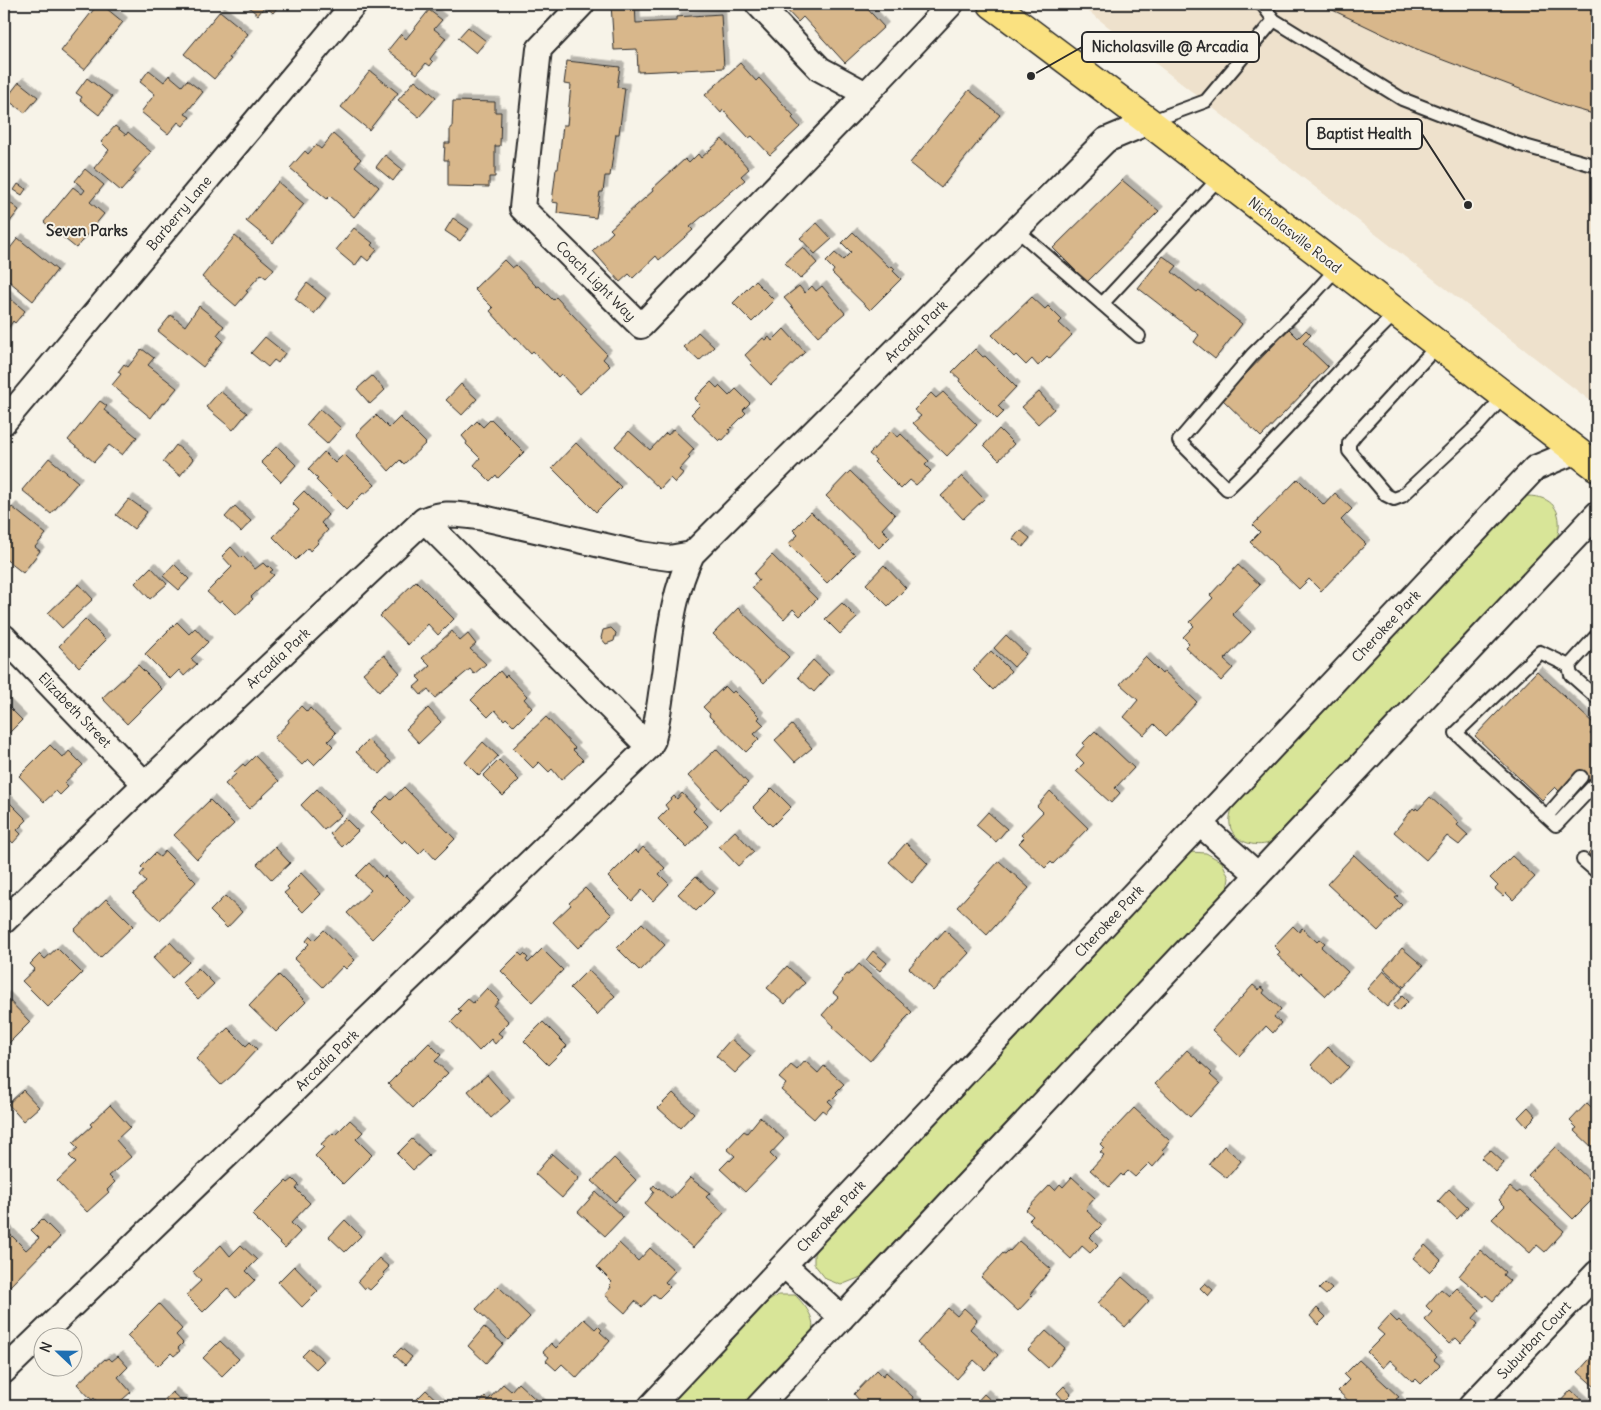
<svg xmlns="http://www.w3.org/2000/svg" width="1601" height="1410" font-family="Delius,sans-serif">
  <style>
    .built { fill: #eee1cc }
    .green { fill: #d8e598; stroke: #828862 }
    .building { fill: #d8b78b; stroke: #2b2b2b; filter: url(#shadow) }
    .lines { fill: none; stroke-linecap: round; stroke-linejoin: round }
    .lane-casing { stroke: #2b2b2b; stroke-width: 16 }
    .street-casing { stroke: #2b2b2b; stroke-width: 28 }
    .primary-casing { stroke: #2b2b2b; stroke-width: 31 }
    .lane { stroke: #f7f3e8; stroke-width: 12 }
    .street { stroke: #f7f3e8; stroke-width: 24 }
    .primary { stroke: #fae180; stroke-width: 28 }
    .labels { text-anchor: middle; stroke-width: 4; stroke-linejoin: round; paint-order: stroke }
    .street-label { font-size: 14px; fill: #2b2b2b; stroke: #f7f3e8 }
    .neighbourhood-label { font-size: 15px; font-weight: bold; fill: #2b2b2b; stroke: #f7f3e8 }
    .leader { fill: none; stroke: #2b2b2b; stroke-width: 2 }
    .callout-dot { fill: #2b2b2b; stroke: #f7f3e8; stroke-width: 2 }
    .callout { fill: #f7f3e8; stroke: #2b2b2b; stroke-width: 2 }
    .callout-label { font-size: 15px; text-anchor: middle; font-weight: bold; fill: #2b2b2b }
  </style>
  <defs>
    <filter id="shadow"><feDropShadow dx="4.5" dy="-4.5" stdDeviation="0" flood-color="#0004"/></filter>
  </defs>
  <rect width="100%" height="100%" fill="#f7f3e8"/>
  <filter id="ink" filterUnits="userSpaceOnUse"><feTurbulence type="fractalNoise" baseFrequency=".02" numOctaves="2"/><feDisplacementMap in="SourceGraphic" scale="10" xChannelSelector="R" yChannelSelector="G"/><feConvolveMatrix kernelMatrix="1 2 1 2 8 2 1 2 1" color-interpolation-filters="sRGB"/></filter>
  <g filter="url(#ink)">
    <path class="built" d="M1079,4H1597V406Z"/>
    <path class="green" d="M1527,496C1552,496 1563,510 1558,535L1284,833C1280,836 1276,840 1272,842C1258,848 1238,844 1231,829C1228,820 1231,811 1234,802L1516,503Z
      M1190,852L1206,853L1222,862L1229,878L1227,890L861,1277L841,1285L826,1279L814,1264V1254L824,1237L1181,860Z
      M778,1295H795C804,1304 816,1318 812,1331C810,1335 808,1339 806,1342L745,1406H669L763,1305Z"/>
    <path class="building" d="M98,4H101L123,22L84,70L61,51Z
      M245,4H280L273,13L265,6L258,15Z
      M611,4H635L636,23L676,21V17L721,14L724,68L638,72L637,49L614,50Z
      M781,4H863L884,27L845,63L803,17L798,22Z
      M1320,4H1597V115L1565,106L1414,49Z
      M429,10L442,20L434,29L446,38L430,59L433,62L430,66L426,63L417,74L388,50L401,34L406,39Z
      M220,11L248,34L229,58L231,59L214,79L184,54Z
      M468,27L486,41L476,53L458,38Z
      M567,61L620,67L617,87L625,88L619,134H616L610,176H605L603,192H600L596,218L557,213L558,203L552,202L556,169H558L563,125H567L571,85L564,84Z
      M740,63L756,81L759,78L794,116L792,118L800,127L770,155L752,136L749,138L723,110L721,113L705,95Z
      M149,70L164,82L169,75L182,86L187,80L203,92L185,114L190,117L183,126L178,122L168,134L141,112L155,94L140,82Z
      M370,71L398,93L369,130L341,107Z
      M87,78L112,97L99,115L80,100L82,97L76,93Z
      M415,80L436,97L419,117L398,100Z
      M19,82L38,97L25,113L6,99Z
      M969,90L1000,115L941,188L910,163Z
      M453,101L495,102V112H501L500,146H495V177H489V187L448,186V160H444L445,143H450V128H452Z
      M115,126L126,135L128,132L151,152L133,172L136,174L121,191L94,168L109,150L101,142Z
      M333,134L361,159L355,166L379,187L354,217L330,196L327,199L290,168L305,151L308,154L316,145L321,149Z
      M722,139L749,169L741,176L745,180L690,227L693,230L659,260L656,256L633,278L629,274L620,282L593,251L613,232L610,229L653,191L652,189L685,159L689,163L698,154L701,158Z
      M385,155L402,169L393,181L376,167Z
      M85,169L104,185L90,202L104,214L76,248L44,222L73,187L82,194L85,190L75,181Z
      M1122,180L1159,211L1087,282L1053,248Z
      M278,182L304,204L273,243L246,221Z
      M18,184L26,189L22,195L14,190Z
      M4,198L19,210L5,228L4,227Z
      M453,218L469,229L460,241L445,231Z
      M817,223L832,239L815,254L800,238Z
      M354,228L373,243L371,245L377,250L368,261L362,256L355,266L336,250Z
      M853,232L890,268L892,266L895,269L893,271L901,279L870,310L832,273L834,270L826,262L835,253L843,260L851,252L842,243Z
      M235,236L274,269L266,278L261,274L246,291L248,292L236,306L202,277Z
      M18,238L57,270L33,301L4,277V256Z
      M803,247L817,263L800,279L785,263Z
      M1163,256L1177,266L1172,272L1197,292L1199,290L1242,324L1215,359L1194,342L1199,335L1138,288Z
      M504,260L512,268L516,265L537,287L539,286L553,300L556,297L587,330L585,331L607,354L603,359L610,366L580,394L561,374L558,377L533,351L531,353L516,337L515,339L490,311L493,308L474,289Z
      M755,281L774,300L752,322L733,303Z
      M307,283L326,298L314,314L295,299Z
      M799,286L805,293L812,286L816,291L822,286L845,313L818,336L784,298Z
      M5,294L25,311L15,323L13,321L4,334V295Z
      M1032,297L1045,309L1048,306L1062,320L1059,323L1072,335L1049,359L1047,357L1038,366L1032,359L1026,365L1016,355L1014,357L992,335Z
      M199,306L224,326L217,335L223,341L203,367L158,331L171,315L185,326Z
      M784,329L805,352L771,385L751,364L752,363L745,355L763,338L766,340L769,337L772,341Z
      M1289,329L1298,338L1306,330L1311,335L1303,343L1328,367L1261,437L1222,399Z
      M698,332L714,347L699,361L684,347Z
      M265,337L285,353L278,363L274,360L268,367L251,353Z
      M142,349L154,358L148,365L177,388L164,404L162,403L151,418L112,385L121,374L118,372L124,364L128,367Z
      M975,349L983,357L985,356L1016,387L998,406L1004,412L997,419L959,381L960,379L952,372Z
      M372,376L385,390L370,404L357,389Z
      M711,382L717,388L719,386L729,396L736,389L750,403L743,410L746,413L729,430L730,432L723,440L721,439L719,441L691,414L700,405L694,399Z
      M461,384L477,399L462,415L446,400Z
      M220,391L247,413L233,430L206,407Z
      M943,392L977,425L947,456L913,423L921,416L914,410L931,393L936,398Z
      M1039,392L1054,409L1038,424L1022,407Z
      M100,401L107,406L104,410L137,437L122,455L109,445L94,462L68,440Z
      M320,409L341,428L327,444L306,425Z
      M376,415L389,428L400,417L426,443L404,464L400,460L389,471L356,434Z
      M491,419L524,452L498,478L496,475L490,481L474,465L480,458L466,444L467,442L462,436L477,421L483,427Z
      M673,429L694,449L688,456L690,458L679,470L683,473L675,483L670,478L660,489L615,446L629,431L650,450L666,433L668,435Z
      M999,429L1014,444L999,460L984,445Z
      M891,431L898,437L901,434L929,461L925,465L931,471L916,485L910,480L901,489L874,462L876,460L869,454Z
      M576,443L621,487L596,512L552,468Z
      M176,445L193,459L180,476L163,462Z
      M277,446L296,465L281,482L261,462Z
      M324,452L335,463L344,454L375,485L365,494L363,493L346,510L316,480L318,479L308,469Z
      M49,458L78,482L51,514L22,490Z
      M850,471L895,515L882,529L890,537L879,548L826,496Z
      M962,476L984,499L963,519L941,496Z
      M1298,479L1324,505L1335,493L1352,509L1341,520L1366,544L1321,591L1309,579L1299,589L1250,542L1260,532L1253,525Z
      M304,491L328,515L321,523L328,530L317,542L318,543L310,551L308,548L296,560L273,537L299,510L292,503Z
      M129,499L147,512L134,529L116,515Z
      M235,506L251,521L241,532L225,517Z
      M12,507L46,534L35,547L40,551L23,573L4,558V516Z
      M811,512L855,555L827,583L788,544L798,535L793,530Z
      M1020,530L1030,538L1023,547L1013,539Z
      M231,547L241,558L243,556L255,569L263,563L267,567L269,566L273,570L270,572L274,575L251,597L253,599L236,615L222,601L219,603L207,592L232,567L222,556Z
      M772,555L817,599L800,616L793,609L784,619L752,588L759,580L754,574Z
      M174,564L189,579L179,590L163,576Z
      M884,565L906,588L888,606L866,584Z
      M1238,565L1260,585L1232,614L1251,632L1224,660L1233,668L1221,681L1185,647L1189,643L1183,637L1194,626L1190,622L1213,598L1210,595Z
      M151,567L167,584L150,599L135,583Z
      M416,581L454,619L438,635L428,624L408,645L380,616Z
      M79,584L93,599L62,628L48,613Z
      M842,603L857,618L840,634L825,619Z
      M738,608L789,657L764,683L713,634Z
      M85,619L106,640L79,667L59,646Z
      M177,622L189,634L195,628L208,642L191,659L197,664L184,676L179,670L170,679L145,654Z
      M611,628L616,633L614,641L606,644L601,638L603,630Z
      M452,631L460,641L468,634L476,644L470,649L486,664L474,674L470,669L435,698L428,689L421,695L414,687L421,681L417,677L430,666L422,658Z
      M1006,635L1026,654L1014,667L994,648Z
      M991,651L1011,671L993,690L973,670Z
      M384,655L400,673L379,691L363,673Z
      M1145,657L1162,674L1164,671L1197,702L1166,736L1154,724L1144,735L1124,717L1138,700L1120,684Z
      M813,660L829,675L814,692L798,677Z
      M138,665L162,689L127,724L102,698Z
      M500,671L505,677L507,675L527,696L524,699L532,708L514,726L506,718L504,720L495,710L488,717L471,700Z
      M1537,671L1593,723V730L1590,734L1597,741V771L1587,782L1577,773L1559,791L1555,787L1542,800L1475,736Z
      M725,686L732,693L734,691L760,717L758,719L764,725L754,734L759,739L746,752L709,716L710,714L703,707Z
      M4,702L22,720L4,738Z
      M301,706L307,712L310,708L336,733L328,741L333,746L314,765L308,759L302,765L274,738L289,722L288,720Z
      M428,708L441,722L419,743L406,729Z
      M546,717L575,748L573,750L583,760L561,780L552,769L549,772L539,762L533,768L513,748Z
      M792,725L812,748L795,762L775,740Z
      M1095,731L1134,768L1115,788L1120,793L1111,803L1076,771L1084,763L1076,755L1085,745L1083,743Z
      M368,740L391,762L380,774L356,752Z
      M483,742L498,756L479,776L465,762Z
      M50,745L63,758L69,751L83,765L64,783L68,787L60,795L56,791L44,802L19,776Z
      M716,749L748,783L720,810L688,776Z
      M255,756L279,781L249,809L225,784L236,774L234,772L243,764L245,766Z
      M499,760L519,780L503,796L483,776Z
      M404,787L455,839L435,859L425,848L419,854L405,840L402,843L371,812L387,796L391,800Z
      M772,788L791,807L772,826L753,807Z
      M317,789L341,815L324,830L301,805Z
      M1050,791L1088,828L1053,864L1051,862L1045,868L1019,843L1024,838L1021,835L1043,812L1037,806Z
      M682,793L696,808L693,811L708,826L687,848L658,819L668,809L665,805L674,796L677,799Z
      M4,797L27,820L17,830L21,834L13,843L8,838L4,842Z
      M1430,797L1459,823L1457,825L1468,835L1459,845L1447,836L1426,860L1394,832L1413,808L1415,810L1416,808L1418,810Z
      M210,800L234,824L197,859L174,835Z
      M988,812L1007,829L996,842L976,825Z
      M345,818L358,831L342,847L330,834Z
      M735,831L754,852L738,866L719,846Z
      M906,843L928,864L912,883L889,862Z
      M1597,843V861L1588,853Z
      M275,847L290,863L272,880L257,864Z
      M643,847L665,868L659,874L669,884L653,901L642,890L632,901L608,877L635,850L638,853Z
      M165,851L196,882L160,920L133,894L146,882L140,875L144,870L141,867L155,853L160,857Z
      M1354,855L1398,896L1395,898L1402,905L1378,931L1327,884Z
      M1512,856L1535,877L1513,900L1506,893L1503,896L1495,889L1498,886L1490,878Z
      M999,861L1029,888L987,935L957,907Z
      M369,863L383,878L385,876L410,901L372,939L347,913L371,890L356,876Z
      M301,873L321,894L303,912L284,893L289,889L287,887Z
      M696,876L714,893L696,911L678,894Z
      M585,888L612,915L578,948L553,922L571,905L569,903Z
      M225,896L242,912L227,928L210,911Z
      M106,899L133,926L100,958L74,930Z
      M642,923L665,945L640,971L617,948Z
      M1293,926L1299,932L1302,928L1317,942L1320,939L1325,943L1321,947L1348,972L1326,996L1301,973L1299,975L1277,955L1280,952L1274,946Z
      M324,930L355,960L346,969L343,966L323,987L294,959L309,944L306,941L310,936L314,940Z
      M945,930L969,953L933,991L909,968L936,937L937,939Z
      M170,942L189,962L172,978L153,958Z
      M57,948L82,973L48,1007L22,981L35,969L30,964L40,954L45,959Z
      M1402,948L1423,966L1404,987L1384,969Z
      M542,949L563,970L532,1002L501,971L519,953L522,956L524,954L528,958L526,960L528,963Z
      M873,951L887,963L880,971L866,960Z
      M859,964L912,1012L903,1021L904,1022L870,1061L833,1028L834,1026L822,1015L838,997L833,993L843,981L841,980L847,974L849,975Z
      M787,966L805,983L785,1004L767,988Z
      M198,968L214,984L198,999L182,983Z
      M588,970L615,996L597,1015L570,988Z
      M1383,971L1403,988L1387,1007L1367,989Z
      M279,975L306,1002L276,1032L249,1006Z
      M1253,985L1259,990L1261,987L1265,990L1263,993L1281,1009L1274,1017L1281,1023L1273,1033L1266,1026L1239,1056L1212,1030Z
      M487,988L499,1000L494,1006L509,1022L498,1033L502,1036L495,1044L491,1039L479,1051L451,1022L461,1012L458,1009L468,999L473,1003Z
      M5,996L30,1022L4,1048V998Z
      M1402,996L1408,1002L1399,1011L1393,1006Z
      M543,1022L567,1046L548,1065L524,1041Z
      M228,1028L246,1046L250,1042L257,1049L233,1075L221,1085L196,1059Z
      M731,1039L751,1056L735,1073L716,1056Z
      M429,1043L441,1055L435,1061L448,1073L413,1108L388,1084L401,1071L400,1070L410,1060L411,1061Z
      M1328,1047L1349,1067L1332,1085L1311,1065Z
      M1187,1050L1212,1073L1210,1075L1220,1084L1190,1117L1155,1084Z
      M805,1061L818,1073L824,1066L844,1084L836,1092L838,1094L832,1100L830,1099L828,1101L832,1105L826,1113L822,1110L814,1119L781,1090L786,1084L779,1078L791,1065L797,1070Z
      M487,1075L510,1101L491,1118L468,1091Z
      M23,1090L39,1107L23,1121L8,1104Z
      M673,1093L694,1113L680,1128L658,1108Z
      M1587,1103L1594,1110L1597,1107V1152L1574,1130L1577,1128L1570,1121Z
      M110,1105L130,1127L116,1140L131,1157L109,1176L115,1182L107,1190L109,1192L87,1212L57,1181L76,1163L69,1156L78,1148L73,1143L92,1126L90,1124Z
      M1528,1107L1536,1116L1526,1126L1518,1117Z
      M1134,1108L1170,1141L1162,1150L1165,1153L1153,1167L1149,1163L1135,1177L1128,1171L1123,1176L1121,1174L1109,1187L1090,1170L1104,1155L1100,1152L1104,1148L1100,1144Z
      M760,1117L784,1139L770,1154L776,1160L745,1192L720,1169L729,1160L730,1161L735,1156L727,1149L744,1131L747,1133Z
      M350,1120L363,1132L356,1139L372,1155L343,1184L315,1156L324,1147L321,1144L333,1133L335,1135Z
      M412,1139L429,1155L413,1170L397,1154Z
      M1224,1146L1241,1161L1227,1178L1209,1164Z
      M1555,1147L1597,1187V1195L1573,1219L1528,1175Z
      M1490,1150L1504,1163L1496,1172L1481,1158Z
      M552,1154L579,1178L562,1198L535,1174Z
      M614,1158L636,1180L615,1202L592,1181Z
      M1072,1177L1095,1198L1086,1208L1088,1210L1087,1211L1102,1225L1090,1237L1098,1245L1090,1253L1082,1246L1071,1259L1029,1220L1033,1216L1026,1210L1050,1185L1055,1190L1060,1184L1063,1187Z
      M690,1178L710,1193L706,1197L724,1213L693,1248L656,1216L657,1215L645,1204L654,1192L651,1189L654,1185L658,1189L659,1188L671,1199Z
      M293,1179L299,1185L296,1189L310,1203L291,1223L300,1232L285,1248L252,1215L286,1181L288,1183Z
      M1510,1187L1517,1193L1520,1191L1564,1231L1545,1252L1537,1245L1530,1253L1492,1219L1505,1206L1499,1200Z
      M1449,1189L1468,1207L1457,1219L1438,1201Z
      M596,1192L623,1217L605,1236L578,1212Z
      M42,1219L60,1237L50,1248L48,1247L10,1286L4,1280V1228L26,1250L39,1238L31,1230Z
      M345,1220L361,1236L345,1252L329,1237Z
      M1019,1241L1051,1269L1030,1294L1032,1296L1018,1311L981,1277L1003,1253L1005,1254L1009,1250L1010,1251Z
      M619,1243L638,1261L650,1248L675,1271L665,1282L670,1287L659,1298L654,1294L642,1307L635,1301L625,1313L605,1295L611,1287L609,1285L612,1282L597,1267Z
      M221,1245L230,1256L241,1245L257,1260L246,1271L255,1280L236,1298L227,1288L203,1312L186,1295L201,1281L193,1272Z
      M1425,1245L1441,1260L1429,1272L1413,1258Z
      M1480,1250L1505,1272L1503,1275L1510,1281L1493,1301L1486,1295L1484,1297L1459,1276Z
      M379,1258L389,1267L383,1273L385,1275L370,1290L366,1287L365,1289L358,1281Z
      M294,1266L318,1291L302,1307L278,1282Z
      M1122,1277L1149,1301L1125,1327L1098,1303Z
      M1205,1283L1213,1290L1208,1296L1200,1288Z
      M1325,1283L1332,1289L1326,1295L1319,1289Z
      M498,1286L530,1317L508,1340L476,1309Z
      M1457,1288L1480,1310L1473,1318L1478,1324L1461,1343L1456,1338L1449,1344L1425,1320L1432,1312L1426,1306L1441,1289L1449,1296Z
      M159,1304L182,1329L176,1335L183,1343L178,1348L180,1351L174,1356L171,1353L158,1366L127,1336Z
      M948,1308L957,1316L964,1308L977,1320L970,1329L998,1355L985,1370L974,1360L957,1379L917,1343Z
      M1317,1308L1326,1317L1318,1325L1310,1316Z
      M1390,1315L1397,1322L1399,1320L1437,1357L1434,1360L1440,1365L1421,1384L1416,1379L1413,1382L1390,1360L1383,1368L1367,1352L1384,1335L1377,1329Z
      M584,1319L595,1329L598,1326L602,1330L600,1332L610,1341L577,1378L562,1364L556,1370L546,1361L549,1357L543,1352L551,1343L556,1348Z
      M484,1327L503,1344L486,1363L468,1346Z
      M1046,1331L1065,1348L1048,1368L1028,1350Z
      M220,1341L239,1359L222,1376L203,1358Z
      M310,1348L324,1361L316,1369L302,1356Z
      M401,1348L412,1357L405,1365L394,1355Z
      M1597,1351V1389L1578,1372Z
      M118,1356L128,1367L118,1377L131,1392L115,1406H100L94,1398L92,1400L77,1384L105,1359L106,1360L109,1358L112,1361Z
      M1359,1360L1399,1397L1396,1399L1402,1406H1354L1338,1391L1349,1380L1344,1375Z
      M877,1370L883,1376L886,1372L913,1397L912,1399L920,1406H864L854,1394Z
      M518,1383L543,1406H477L485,1397L488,1400L503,1384L511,1391Z
      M1064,1386L1071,1394L1064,1401L1057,1393Z
      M426,1390L443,1406H410Z
      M1571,1390L1588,1406H1556Z
      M172,1392L187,1406H159Z
      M984,1394L997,1406H973Z"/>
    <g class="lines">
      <g class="lane-casing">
        <path id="lane" d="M1262,4L1274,20L1402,99L1521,145L1597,166
          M1149,122L1206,101L1274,20
          M1017,230L1139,336
          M1337,268L1311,297L1253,354L1179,441L1227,489C1287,433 1337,369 1396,313
          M1102,304L1220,177
          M1438,345L1356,434L1349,443V451L1386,495L1394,499L1402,496L1479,424L1504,396
          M1597,635L1569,666L1571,675L1597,698
          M1569,666L1540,652L1456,733L1556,825L1597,782
          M1547,816L1581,777
          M1583,860L1597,872"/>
      </g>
      <g class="street-casing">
        <path id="street" d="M582,4L539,49L522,208L641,326L866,94L820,69L758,4
          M866,94L951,4
          M4,422L354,4
          M424,520L649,747
          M4,637L145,784
          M1200,824L1258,875
          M4,921L145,784L424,520C445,511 457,515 479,517L640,554L669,558L692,554
          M784,1265L842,1318
          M4,1371L649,747L653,740C656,725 659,710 661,694C669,646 670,599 692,554L1106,140L1149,122
          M651,1406L1535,468L1576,451
          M759,1406L1597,514
          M1471,1406L1597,1273"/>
      </g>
      <g class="primary-casing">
        <path id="primary" d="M992,4L1149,122L1597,467"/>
      </g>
      <use href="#lane" class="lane"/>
      <use href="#street" class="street"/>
      <use href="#primary" class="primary"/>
    </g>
  </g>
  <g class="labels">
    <g class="street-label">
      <text transform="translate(179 213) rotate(-50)" y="5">Barberry Lane</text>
      <text transform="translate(1295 235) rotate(38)" y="5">Nicholasville Road</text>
      <text transform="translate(596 281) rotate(45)" y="5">Coach Light Way</text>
      <text transform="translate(916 331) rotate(-45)" y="5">Arcadia Park</text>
      <text transform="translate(1386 626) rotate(-47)" y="5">Cherokee Park</text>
      <text transform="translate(278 658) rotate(-43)" y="5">Arcadia Park</text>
      <text transform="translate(75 710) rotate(46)" y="5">Elizabeth Street</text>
      <text transform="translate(1109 921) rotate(-47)" y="5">Cherokee Park</text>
      <text transform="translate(327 1060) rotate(-44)" y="5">Arcadia Park</text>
      <text transform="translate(831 1216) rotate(-47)" y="5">Cherokee Park</text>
      <text transform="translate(1534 1340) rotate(-47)" y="5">Suburban Court</text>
    </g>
    <g class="neighbourhood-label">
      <text x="87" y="236">Seven Parks</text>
    </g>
  </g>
  <path class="leader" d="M1031 76L1082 47M1468 205L1422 134"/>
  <g class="callout-dot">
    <circle cx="1031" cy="76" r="5"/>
    <circle cx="1468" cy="205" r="5"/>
  </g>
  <g class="callout">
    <rect x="1082" y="32" width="177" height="30" rx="5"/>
    <rect x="1307" y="119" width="115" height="30" rx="5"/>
  </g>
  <g class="callout-label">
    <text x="1170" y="52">Nicholasville @ Arcadia</text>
    <text x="1364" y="139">Baptist Health</text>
  </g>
  <rect width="1601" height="1410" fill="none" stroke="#f7f3e8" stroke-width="20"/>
  <rect x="10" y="10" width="1581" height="1390" fill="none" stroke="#2b2b2b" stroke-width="2" filter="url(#ink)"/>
  <g transform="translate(58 1352) rotate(292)"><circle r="24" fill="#f7f3e8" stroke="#a5a39c"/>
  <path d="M0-4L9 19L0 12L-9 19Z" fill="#1f6fb2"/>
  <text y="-8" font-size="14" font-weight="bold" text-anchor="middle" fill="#2b2b2b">N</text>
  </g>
</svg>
